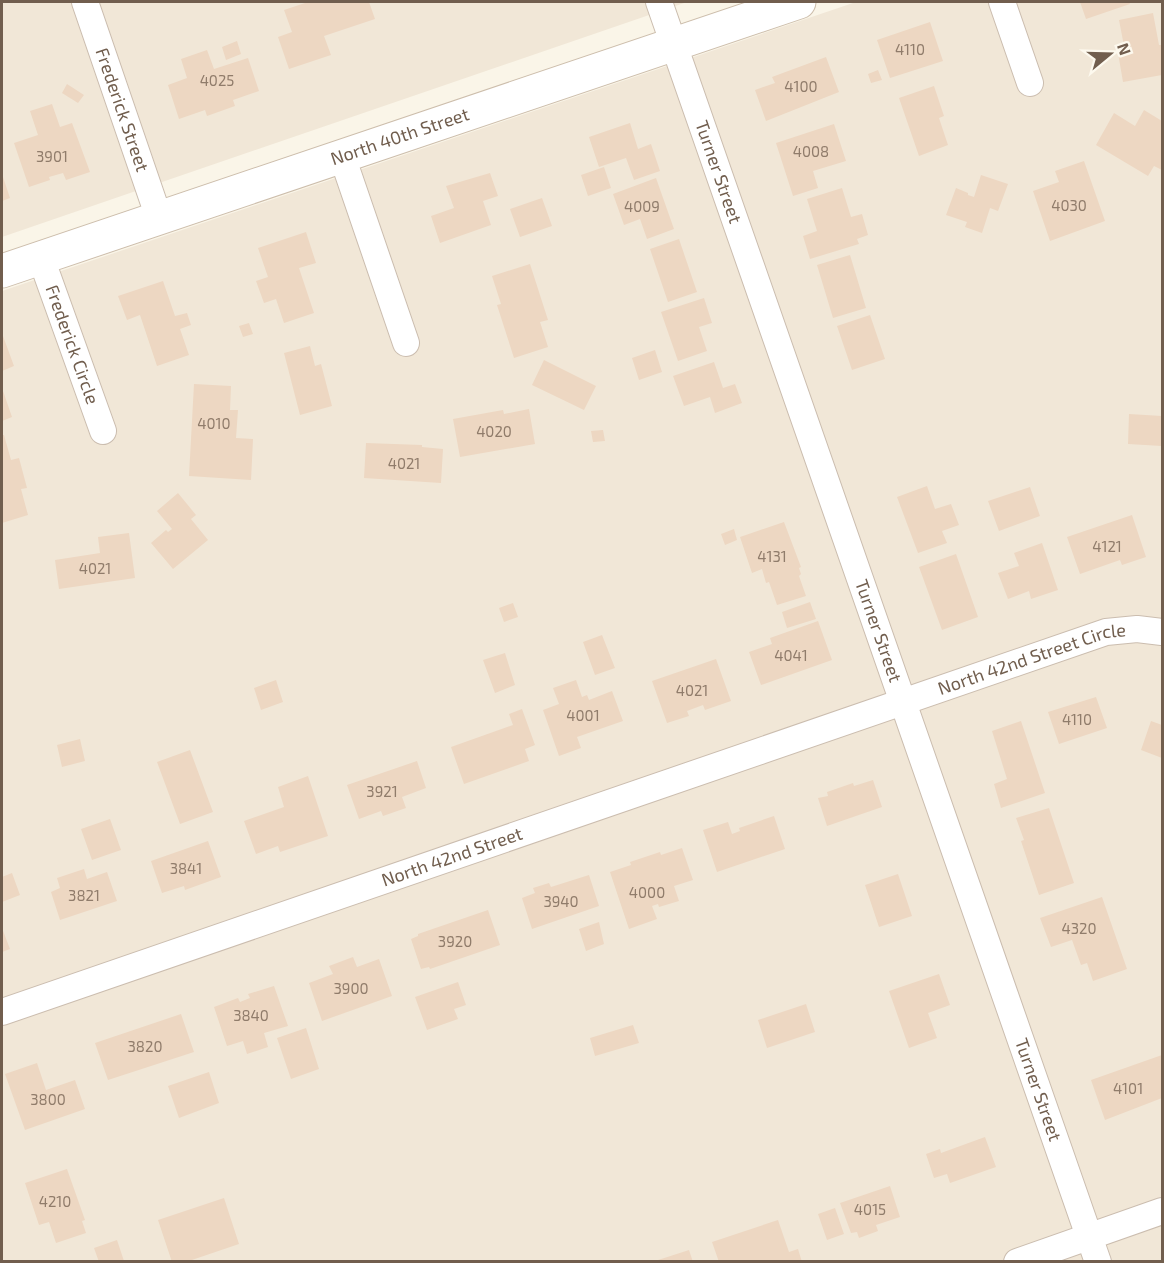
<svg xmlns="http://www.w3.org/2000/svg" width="1164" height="1263" font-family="'Exo 2',sans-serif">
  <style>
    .residential { fill: #f1e7d7 }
    .building { fill: #edd7c2 }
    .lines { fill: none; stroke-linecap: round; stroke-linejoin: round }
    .street-casing { stroke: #cbbdaf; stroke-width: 28 }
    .secondary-casing { stroke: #cdbeac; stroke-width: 35 }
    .street { stroke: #fff; stroke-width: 26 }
    .secondary { stroke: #fff; stroke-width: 33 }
    .labels { text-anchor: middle; stroke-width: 6; stroke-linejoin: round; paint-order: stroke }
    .number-label { font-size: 15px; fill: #907c6b }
    .street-label { font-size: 18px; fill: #715e4e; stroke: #fdf9ee }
  </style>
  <rect width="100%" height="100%" fill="#faf5e8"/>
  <path class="residential" d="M2,2H687L2,237Z
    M856,2H1162V1261H2V291Z"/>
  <path class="building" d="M308,2H369L375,19L324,36L331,55L289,69L278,37L292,32L284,10Z
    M1080,2H1129L1130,4L1086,19Z
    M1153,13L1159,45H1162V75L1123,82L1117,47L1124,46L1119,20Z
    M930,22L943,61L890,78L877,40Z
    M237,41L241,54L226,60L222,47Z
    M207,50L214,69L248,58L259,91L233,100L235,106L207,116L205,110L179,119L168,85L187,78L181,59Z
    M826,57L839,92L766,121L755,90L775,83L772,77Z
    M878,70L882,80L871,83L868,74Z
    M67,84L84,95L78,103L62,93Z
    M934,86L944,116L939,118L948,145L919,156L899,98Z
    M52,104L60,127L72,123L90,172L66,180L63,173L49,177L50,180L29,187L14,143L38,135L30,111Z
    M1144,110L1162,121V170L1154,166L1148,176L1096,145L1114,113L1135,126Z
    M630,123L638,149L651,144L660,171L634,180L626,158L599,167L589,137Z
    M834,124L846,161L813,171L818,188L793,196L776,143Z
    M1084,161L1105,221L1050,241L1033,191L1059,182L1055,171Z
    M604,167L611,188L588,196L581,175Z
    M490,173L498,196L483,201L491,225L440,243L431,216L454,208L446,186Z
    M2,174L10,198L2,201Z
    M981,175L1008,184L998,211L990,208L982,233L965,227L967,222L946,215L956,188L968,193V195L974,197Z
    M656,178L674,229L647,239L640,219L624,225L613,194Z
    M842,188L851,217L862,214L868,235L857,239L859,244L810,259L803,236L817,231L807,199Z
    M542,198L552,226L520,237L510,209Z
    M306,232L316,263L299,268L314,313L284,323L276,299L264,303L256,281L268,277L258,248Z
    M679,239L697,292L668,302L650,249Z
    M850,255L866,308L833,318L817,265Z
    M530,264L548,320L540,322L548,347L514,358L497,305L501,304L492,276Z
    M163,281L175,316L187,313L191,325L180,329L189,355L157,366L140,315L127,320L118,296Z
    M704,298L712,323L699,327L707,351L678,361L661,312Z
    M870,315L885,359L852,370L837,326Z
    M249,323L253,334L243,337L239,326Z
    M2,336H3L14,366L2,371Z
    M310,346L315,366L321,364L332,406L300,415L284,353Z
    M655,350L662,372L639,380L632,358Z
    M544,360L596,386L584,410L532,385Z
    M714,362L723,388L735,384L742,403L715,413L710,397L684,406L673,376Z
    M194,384L231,386L230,410H238L236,438L253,439L251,480L189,476Z
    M2,388L12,417L2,421Z
    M529,409L535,444L460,457L453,419L503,410L504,414Z
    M1129,414L1162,416V446L1128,444Z
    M603,430L605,441L593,442L591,431Z
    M2,435H4L11,460L19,458L27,488L21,489L28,515L2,523Z
    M366,443L422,445V447L443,449L441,483L364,478Z
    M927,486L935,509L951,504L959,525L942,531L947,543L918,553L897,497Z
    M1030,487L1040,516L999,531L988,501Z
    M178,493L196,515L191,519L208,540L173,569L151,543L166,530L168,532L172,529L157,511Z
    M1132,515L1146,557L1122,565L1120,560L1080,574L1067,537Z
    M784,522L801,567L799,568L801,574L799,576L806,596L777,605L769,582L766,583L762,569L752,573L740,537Z
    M734,529L737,540L725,545L721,534Z
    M129,533L135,578L59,589L55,560L100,553L98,537Z
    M1042,543L1058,590L1031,599L1029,591L1008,599L998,573L1019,566L1014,553Z
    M956,554L978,617L942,630L919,567Z
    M810,602L816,619L787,628L782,612Z
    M513,603L518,617L504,622L499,608Z
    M818,621L832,660L761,685L749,652L772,644L770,638Z
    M602,635L615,668L595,675L583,642Z
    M505,653L515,685L495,693L483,660Z
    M716,659L731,701L705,710L703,705L687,711L689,716L667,723L652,681Z
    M276,680L283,702L261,710L254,688Z
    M576,680L582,697L587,695L589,700L612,691L623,721L577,737L581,748L559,756L543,710L559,704L553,688Z
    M1096,697L1107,728L1059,744L1048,712Z
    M522,709L535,745L525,749L529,761L464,784L451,747L513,725L509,714Z
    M1021,721L1045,793L1001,808L994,784L1007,779L992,731Z
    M1151,721L1162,725V758L1141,750Z
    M80,739L85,761L62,767L57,745Z
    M190,750L213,812L180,824L157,762Z
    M417,761L426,788L402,797L406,808L383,816L381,811L359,819L347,785Z
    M308,776L328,836L280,852L278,846L256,854L244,821L284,807L278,787Z
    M873,780L882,807L827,826L818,798L828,796L827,792L853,783L854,786Z
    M1049,808L1074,883L1039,895L1021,841L1024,840L1016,818Z
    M774,816L785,849L717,872L703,830L728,822L732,834L740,831L739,828Z
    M110,819L121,850L92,860L81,829Z
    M208,841L221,877L185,890L184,886L162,893L151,861Z
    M682,848L693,880L674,886L679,901L659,907L658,904L652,906L657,919L629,929L610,872L631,865L630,862L660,852L661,855Z
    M84,869L87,879L107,872L117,901L60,920L51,892L60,888L57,878Z
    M12,873L20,895L2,902V877Z
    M898,874L912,916L879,927L865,885Z
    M589,875L599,906L532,929L522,898L535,893L533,888L549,883L551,887Z
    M1102,897L1127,969L1093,981L1087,963L1081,965L1072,940L1051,947L1040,918Z
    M488,910L500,945L430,969L429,967L421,969L411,939L418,936V934Z
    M599,922L604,944L586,951L579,929Z
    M2,928L10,949L2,952Z
    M353,957L357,967L379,959L392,996L322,1021L309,983L333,974L329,966Z
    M939,974L950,1005L928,1013L937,1038L909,1048L889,991Z
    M458,982L466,1005L454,1009L458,1019L427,1030L415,997Z
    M274,986L288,1026L264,1033L268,1047L247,1054L243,1041L227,1046L214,1007L238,998L240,1002L250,998L248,994Z
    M806,1004L815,1032L767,1048L758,1020Z
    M181,1014L194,1052L108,1080L95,1043Z
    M633,1025L639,1043L595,1056L590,1038Z
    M306,1028L319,1069L291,1079L277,1038Z
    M1162,1055V1098L1105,1120L1091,1080Z
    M37,1063L46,1090L75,1080L85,1109L25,1130L5,1074Z
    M209,1072L219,1103L179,1118L168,1086Z
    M985,1137L996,1167L950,1183L947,1174L934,1178L926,1154L940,1149L941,1153Z
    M67,1169L85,1220L82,1221L86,1233L56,1243L49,1222L39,1225L25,1183Z
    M890,1186L900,1217L876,1225L878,1231L859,1238L857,1232L851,1233L840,1203Z
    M224,1198L239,1244L186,1262H172L158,1220Z
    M835,1208L844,1234L827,1240L818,1214Z
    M778,1220L789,1252L798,1249L802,1262H719L712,1242Z
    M117,1240L124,1261L99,1262L94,1248Z
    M689,1250L693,1262H655V1261Z"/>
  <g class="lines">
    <g class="street-casing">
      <g id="street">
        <path id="s1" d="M85,2L159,218"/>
        <path id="s2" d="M659,2L1098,1262"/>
        <path d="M1002,2L1030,83"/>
        <path d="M342,156L406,343"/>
        <path id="s3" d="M41,258L103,431"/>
        <path id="s4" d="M2,1012L1106,632L1137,629L1162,632"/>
        <path d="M1017,1262L1162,1211"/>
      </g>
    </g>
    <g class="secondary-casing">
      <g id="secondary">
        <path id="s5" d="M2,271L799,2"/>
      </g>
    </g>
    <use href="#street" class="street"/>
    <use href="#secondary" class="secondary"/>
  </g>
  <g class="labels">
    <g class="number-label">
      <text x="910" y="55">4110</text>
      <text x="217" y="86">4025</text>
      <text x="801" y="92">4100</text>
      <text x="811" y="157">4008</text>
      <text x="52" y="162">3901</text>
      <text x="1069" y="211">4030</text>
      <text x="642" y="212">4009</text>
      <text x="214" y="429">4010</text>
      <text x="494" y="437">4020</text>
      <text x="404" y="469">4021</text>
      <text x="1107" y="552">4121</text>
      <text x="772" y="562">4131</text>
      <text x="95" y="574">4021</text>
      <text x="791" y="661">4041</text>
      <text x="692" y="696">4021</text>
      <text x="583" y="721">4001</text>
      <text x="1077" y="725">4110</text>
      <text x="382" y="797">3921</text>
      <text x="186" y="874">3841</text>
      <text x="647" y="898">4000</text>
      <text x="84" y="901">3821</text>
      <text x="561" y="907">3940</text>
      <text x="1079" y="934">4320</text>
      <text x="455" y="947">3920</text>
      <text x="351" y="994">3900</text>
      <text x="251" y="1021">3840</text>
      <text x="145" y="1052">3820</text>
      <text x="1128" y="1094">4101</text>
      <text x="48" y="1105">3800</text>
      <text x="55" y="1207">4210</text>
      <text x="870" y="1215">4015</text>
    </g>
    <g class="street-label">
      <text dy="6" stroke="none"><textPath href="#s1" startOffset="114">Frederick Street</textPath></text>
      <text dy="6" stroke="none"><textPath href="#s5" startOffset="420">North 40th Street</textPath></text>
      <text dy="6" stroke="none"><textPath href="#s2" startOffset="180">Turner Street</textPath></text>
      <text dy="6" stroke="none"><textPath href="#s3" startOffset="92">Frederick Circle</textPath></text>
      <text dy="6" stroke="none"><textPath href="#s2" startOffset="666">Turner Street</textPath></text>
      <text dy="6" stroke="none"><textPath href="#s4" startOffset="1089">North 42nd Street Circle</textPath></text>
      <text dy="6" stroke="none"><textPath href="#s4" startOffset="476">North 42nd Street</textPath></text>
      <text dy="6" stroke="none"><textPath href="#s2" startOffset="1152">Turner Street</textPath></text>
    </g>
  </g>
  <rect width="1164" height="1263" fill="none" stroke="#715e4e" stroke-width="6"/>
  <g transform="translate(1110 54) rotate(71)" stroke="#fdf9ee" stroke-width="4.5" paint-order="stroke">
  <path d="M0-4.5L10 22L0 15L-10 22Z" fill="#715e4e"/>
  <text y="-9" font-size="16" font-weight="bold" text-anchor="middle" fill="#715e4e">N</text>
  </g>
</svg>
